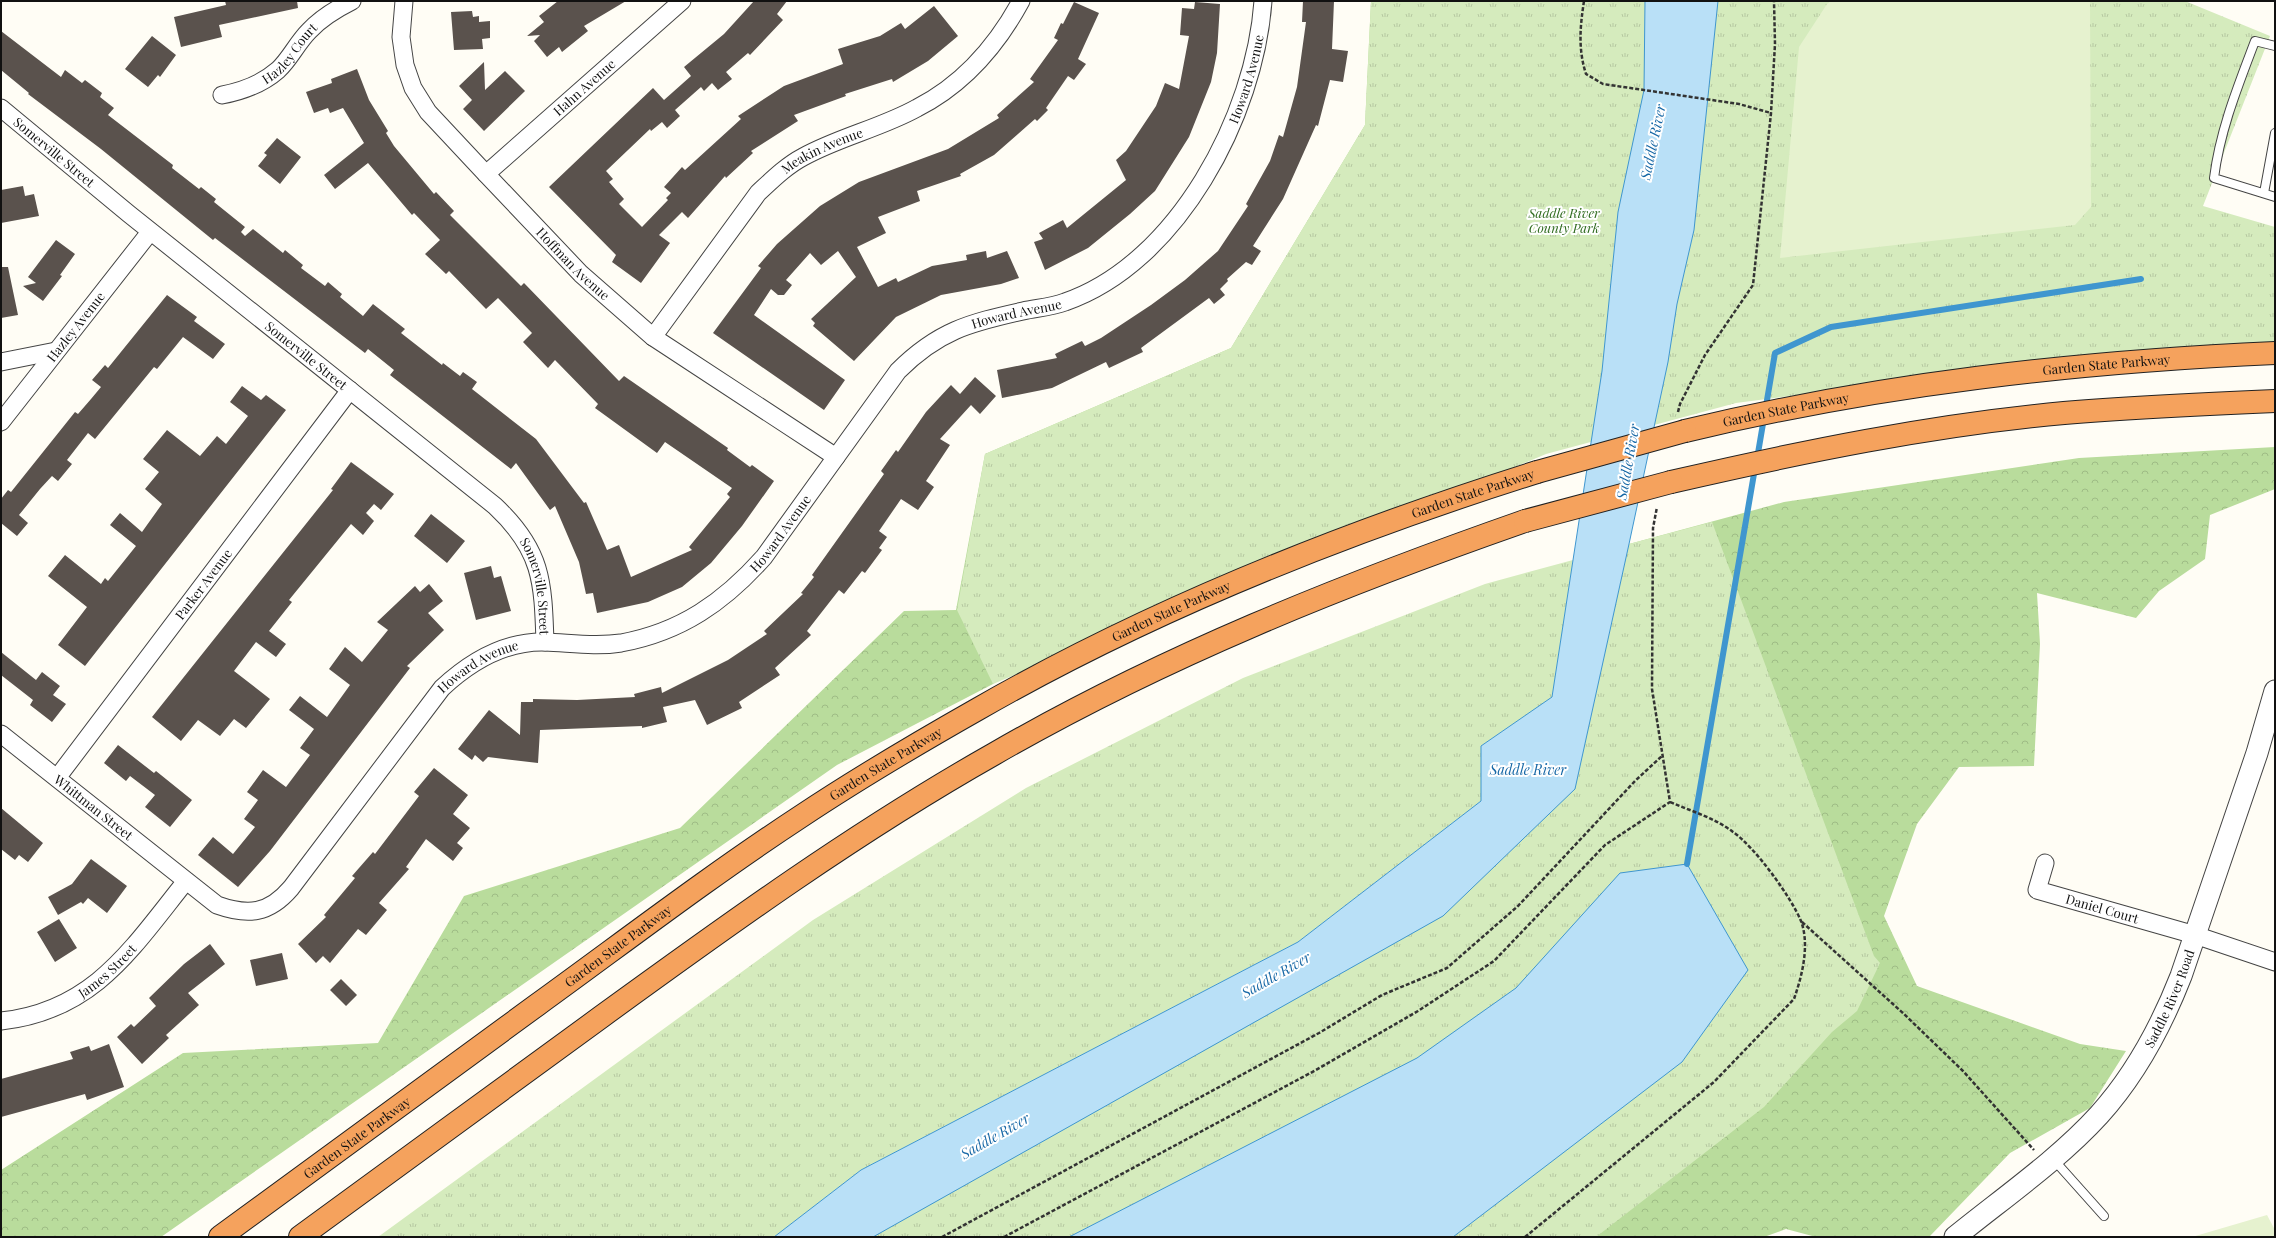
<svg xmlns="http://www.w3.org/2000/svg" width="2276" height="1238" font-family="'Playfair Display',serif">
  <style>
    .forest { fill: url(#forest-crowns) }
    .park { fill: url(#park-tufts) }
    .pitch { fill: #e6f2cf }
    .water { fill: #b9e0f7; stroke: #3f96cf }
    .lines { fill: none; stroke-linecap: round; stroke-linejoin: round }
    .stream { stroke: #3f96cf; stroke-width: 6 }
    .building { fill: #5a524d }
    .service-casing { stroke: #444; stroke-width: 10 }
    .minor-casing { stroke: #444; stroke-width: 19 }
    .tertiary-casing { stroke: #444; stroke-width: 23 }
    .motorway-casing { stroke: #222; stroke-width: 24 }
    .path { stroke: #333; stroke-width: 2.5; stroke-dasharray: 4 2; stroke-linecap: butt }
    .service { stroke: #fff; stroke-width: 8 }
    .minor { stroke: #fff; stroke-width: 17 }
    .tertiary { stroke: #fff; stroke-width: 21 }
    .motorway { stroke: #f5a25d; stroke-width: 22 }
    .motorway-bridge-casing { stroke: #222; stroke-width: 24; stroke-linecap: butt }
    .motorway-bridge { stroke: #f5a25d; stroke-width: 22 }
    .labels { text-anchor: middle; stroke-width: 4; stroke-linejoin: round; paint-order: stroke }
    .street-label { font-size: 13px; fill: #111; stroke: #fff }
    .park-label { font-size: 13px; font-style: italic; fill: #2f6b1f; stroke: #fff }
    .water-label { font-size: 14px; font-style: italic; fill: #1768a6; stroke: #fff }
  </style>
  <defs>
    <pattern id="forest-crowns" width="20" height="18" patternUnits="userSpaceOnUse"><rect width="20" height="18" fill="#b9dc9c"/><path d="M2 6a3 3 0 1 1 6 0M12 15a3 3 0 1 1 6 0" fill="none" stroke="#9ebc85"/></pattern>
    <pattern id="park-tufts" width="24" height="20" patternUnits="userSpaceOnUse"><rect width="24" height="20" fill="#d5ebbd"/><path d="M3 7l-1-3M5 7V3M7 7l1-3M15 17l-1-3M17 17v-4M19 17l1-3" fill="none" stroke="#b6c8a1"/></pattern>
  </defs>
  <rect width="100%" height="100%" fill="#fffdf5"/>
  <path class="forest" d="M1371,1H1566L1058,634L993,684L837,765L161,1237H1V1170L183,1053L378,1043L464,896L680,828L904,611L956,610L985,454L1231,348L1365,125Z
    M2275,447V489L2210,515L2205,559L2159,591L2136,618L2037,593L2040,644L2034,766L1959,767L1917,824L1884,916L1917,986L2080,1044L2126,1051L2090,1108L2010,1153L1930,1236L1816,1237L1786,1229L1764,1237H873L1575,789L1629,544L1784,502L2079,458Z"/>
  <path class="park" d="M1371,1H2185L2270,36L2203,206L2275,227V356L1998,369L1736,403L1546,454L993,684L957,610L985,454L1231,348L1365,125Z
    M1712,522L1874,956L1880,963L1857,1011L1832,1032L1764,1107L1596,1237H873L1443,916L1575,789L1629,544Z
    M1573,560L1552,698L1481,746V801L1298,942L861,1170L774,1237H378L813,920L1026,788L1243,678L1485,584Z"/>
  <path class="pitch" d="M1831,1H2090L2091,207L2075,225L1780,258L1799,47L1827,4Z
    M2267,1215L2275,1230V1237H2192Z"/>
  <path class="water" d="M1645,1H1718L1694,230L1677,304L1668,362L1629,544L1575,789L1443,916L873,1237H774L861,1170L1298,942L1481,801V746L1552,697L1602,371L1618,212L1644,90Z
    M1687,864L1748,970L1682,1062L1453,1237H1069L1417,1058L1516,988L1620,873Z"/>
  <g class="lines">
    <path class="stream" d="M1757,459L1775,353L1831,327L2141,279
      M1687,864L1755,468"/>
  </g>
  <path class="building" d="M225,1H297L298,8L219,25L222,37L181,47L174,17L226,5Z
    M558,1H626L584,26L588,31L562,52L559,47L547,57L534,41L540,35L527,36L544,22L539,16Z
    M754,1H787L777,14L783,20L750,55L748,53L726,72L732,79L718,90L712,83L704,91L701,87L675,110L680,116L667,128L662,122L651,131L650,129L606,171L613,179L609,182L624,199L619,204L642,227L668,200L666,198L671,193L664,187L682,167L685,170L741,119L738,116L784,86L843,64L838,49L880,36L901,23L905,29L934,6L958,36L928,61L893,82L892,79L845,94L846,96L794,115L798,121L751,151L753,153L726,178L725,176L688,218L682,212L659,235L670,243L641,283L612,262L616,255L549,187L653,88L664,100L691,76L684,67L724,34Z
    M1303,1H1334L1332,49L1348,51L1343,82L1330,80L1318,126L1316,125L1283,199L1253,246L1261,251L1252,265L1246,262L1227,279L1228,281L1220,289L1225,295L1214,304L1209,298L1141,348L1143,352L1109,368L1106,362L1052,388L1002,398L997,370L1057,358L1055,354L1082,341L1085,346L1101,338L1151,305L1185,280L1218,251L1248,206L1246,204L1270,161L1279,135L1283,137L1297,87L1306,22H1302Z
    M1074,2L1099,13L1078,59L1086,64L1074,80L1068,76L1046,108L1048,110L1037,121L1035,119L994,155L960,174L961,176L917,191L920,201L878,217L886,233L857,247L878,287L896,278L898,282L932,266L967,260L966,255L986,251L987,258L1007,251L1019,278L1001,284L941,295L896,317L854,361L813,326L815,323L811,319L856,277L838,251L821,265L810,253L786,280L792,285L784,295H778L771,289L754,315L845,380L824,410L713,333L761,268L758,266L777,244L820,206L859,182L948,149L999,118L997,115L1034,82L1030,79L1058,40L1054,38L1061,23L1063,24Z
    M1195,2L1220,4L1217,53L1211,82L1189,137L1155,191L1130,214L1088,248L1045,270L1034,242L1043,239L1039,233L1063,220L1067,228L1126,180L1116,160L1126,151L1156,106L1165,83L1179,89L1189,36L1180,35L1182,8L1194,9Z
    M472,11L473,17L479,16V22L490,21V38L482,39L483,49L454,50L451,12Z
    M1,31L61,77L65,70L82,83L85,80L102,93L100,97L114,108L108,115L173,165L172,168L199,189L201,187L216,199L214,202L245,227L241,232L245,236L253,229L283,253L285,250L303,265L301,268L325,286L328,282L342,294L340,297L363,316L373,304L405,329L401,333L442,365L443,363L460,376L463,372L477,382L472,389L536,439L584,503L586,502L607,550L619,545L631,577L692,550L689,547L730,497L727,494L732,488L665,442L657,453L595,408L598,404L555,360L548,368L523,342L532,333L498,298L486,309L449,271L446,274L425,254L440,240L414,213L412,215L368,163L335,189L324,175L364,143L343,108L330,113L328,108L314,113L306,92L332,83L331,79L357,69L369,100L388,131L386,133L394,146L434,194L436,192L454,211L450,215L521,286L524,283L619,381L624,376L728,448L727,450L750,467L752,465L774,481L742,526L711,563L682,587L648,602L597,613L593,593L586,594L579,562L555,506L550,510L516,463L511,469L390,375L394,370L368,349L365,353L215,238L213,240L101,149L28,94L29,93L1,70Z
    M152,36L176,55L160,77L158,75L148,87L125,69Z
    M484,62L485,90L505,71L525,91L484,131L463,109L472,100L459,86Z
    M277,138L301,157L280,184L258,166L267,155L264,153Z
    M23,186L25,196L34,194L39,216L1,223V190Z
    M56,240L75,254L60,275L62,276L43,301L23,286L36,283L28,277Z
    M1,267H8L18,315L1,318Z
    M167,295L197,317L194,321L225,344L213,359L183,337L157,369L154,367L95,439L88,433L67,460L72,464L58,481L52,476L40,489L19,515L28,523L17,536L1,523V499L8,490L11,492L75,412L78,414L91,399L101,387L92,380L105,365L108,368Z
    M975,377L996,396L980,414L971,405L940,439L950,445L926,481L934,487L918,510L901,499L879,531L887,537L879,548L882,550L865,573L862,571L844,594L839,590L807,631L811,635L775,668L780,675L739,702L742,708L707,725L695,700L663,707L667,722L642,728V726L540,730L538,763L488,757L483,762L475,755L472,760L458,749L489,710L520,735L521,702H533V699L577,700L635,697L634,694L661,687L662,693L728,660L767,634L764,631L803,594L801,593L814,577L812,575L884,474L881,471L896,450L898,452L926,412L951,385L960,394Z
    M242,386L261,400L266,395L286,410L85,666L58,645L87,607L48,576L65,555L101,584L105,578L108,581L136,546L110,525L120,513L142,532L162,504L145,489L159,472L143,459L167,430L200,456L217,436L226,444L248,416L230,402Z
    M351,462L394,494L381,510L374,504L366,513L374,521L363,535L351,524L289,600L292,602L269,631L286,644L276,657L256,642L234,671L270,699L246,728L234,719L220,736L198,720L181,741L152,717L333,490L331,489Z
    M431,514L465,541L447,563L414,536Z
    M491,566L494,578L501,576L511,611L476,620L464,573Z
    M429,584L443,601L428,613L444,630L407,666L410,668L270,851L238,887L198,855L213,837L233,854L255,827L244,819L258,800L247,792L263,770L286,787L310,755L300,748L314,729L289,710L300,696L327,717L350,685L329,669L345,647L362,662L388,630L377,622L415,586L420,592Z
    M1,652L36,680L42,672L60,686L53,695L66,704L52,722L30,705L33,700L1,675Z
    M118,745L154,773L156,771L192,800L170,827L145,807L155,795L130,776L126,781L104,763Z
    M434,768L468,795L453,814L470,828L457,843L463,848L453,861L426,839L406,867L409,869L379,903L387,910L366,935L358,929L330,963L323,956L316,963L298,944L326,917L324,915L355,878L352,876L373,852L375,854L419,796L414,792Z
    M1,808L43,843L28,862L19,855L15,860L1,849Z
    M91,859L127,886L107,913L88,898L83,904L81,902L58,915L48,897L72,884Z
    M59,919L77,948L55,962L37,932Z
    M210,944L225,964L188,993L199,1005L166,1035L169,1038L142,1064L117,1037L131,1024L134,1027L156,1006L149,998L184,964Z
    M282,953L288,979L256,986L250,960Z
    M341,979L357,995L346,1006L330,990Z
    M109,1044L124,1087L87,1100L85,1094L1,1117V1079L73,1059L70,1052L89,1046L91,1051Z"/>
  <g class="lines">
    <g class="service-casing">
      <path id="service" d="M2275,46L2255,41C2238,86 2220,130 2214,178L2275,197
        M2264,193L2275,133
        M2054,1160L2104,1216"/>
    </g>
    <g class="minor-casing">
      <g id="minor">
        <path id="s1" d="M404,1L401,37L405,65L413,88L428,112L486,174L581,274L653,337L836,457"/>
        <path id="s2" d="M222,95C243,91 262,84 278,70C290,59 297,43 309,31C321,18 336,9 352,1"/>
        <path id="s3" d="M1,108L129,214L495,506C542,550 543,581 545,642"/>
        <path id="s4" d="M486,174L682,1"/>
        <path id="s5" d="M653,337L758,193C772,180 786,166 803,157C839,137 881,128 917,108C964,84 996,47 1021,1"/>
        <path d="M1,362L56,351"/>
        <path id="s6" d="M1,422L150,232"/>
        <path id="s7" d="M1,734L217,905C248,916 269,914 291,888L442,688C470,662 505,641 545,642C571,643 595,647 621,643C681,632 724,602 764,557L898,371C938,331 969,323 1023,311C1037,308 1052,307 1065,302C1178,263 1255,115 1263,1"/>
        <path id="s8" d="M57,778L350,390"/>
        <path id="s9" d="M2045,863L2037,890L2195,935L2275,962"/>
        <path id="s10" d="M1,1021C94,1011 132,948 186,881"/>
      </g>
    </g>
    <g class="tertiary-casing">
      <g id="tertiary">
        <path id="s11" d="M1955,1237C2003,1198 2058,1160 2099,1115C2136,1074 2161,1027 2181,976L2257,753L2275,691"/>
      </g>
    </g>
    <g class="motorway-casing">
      <g id="motorway">
        <path id="s12" d="M1685,431C1880,384 2075,362 2275,353"/>
        <path d="M1671,482C1801,452 1932,425 2064,413C2134,407 2204,404 2275,401"/>
        <path id="s13" d="M220,1237C326,1160 432,1083 537,1005C624,942 710,876 800,817C857,779 918,743 978,709C1154,608 1343,533 1537,472"/>
        <path d="M300,1237C400,1164 501,1090 601,1017C729,924 856,832 994,754C1162,657 1342,585 1525,521"/>
      </g>
    </g>
    <path class="path" d="M1584,1C1580,27 1578,49 1586,74L1603,84L1739,104L1771,113
      M1678,412L1680,404L1705,355L1753,285L1771,113L1775,44L1774,1
      M1802,922L1904,1014L1963,1071L2034,1150
      M942,1237L1319,1033L1382,995L1447,968L1518,906L1635,781L1663,755
      M1004,1237L1316,1070L1418,1011L1494,961L1605,845L1670,802L1652,689L1653,528L1657,507
      M1525,1237L1714,1082L1794,999C1802,976 1810,945 1801,921C1791,897 1755,847 1733,832C1715,818 1691,811 1670,802"/>
    <use href="#service" class="service"/>
    <use href="#minor" class="minor"/>
    <use href="#tertiary" class="tertiary"/>
    <use href="#motorway" class="motorway"/>
    <g class="motorway-bridge-casing">
      <path id="motorway-bridge" d="M1537,472L1685,431
        M1525,521L1671,482"/>
    </g>
    <use href="#motorway-bridge" class="motorway-bridge"/>
  </g>
  <g class="labels">
    <g class="street-label">
      <text dy="5" stroke="none"><textPath href="#s2" startOffset="82">Hazley Court</textPath></text>
      <text dy="5" stroke="none"><textPath href="#s7" startOffset="1682">Howard Avenue</textPath></text>
      <text dy="5" stroke="none"><textPath href="#s4" startOffset="131">Hahn Avenue</textPath></text>
      <text dy="5" stroke="none"><textPath href="#s3" startOffset="69">Somerville Street</textPath></text>
      <text dy="5" stroke="none"><textPath href="#s5" startOffset="256">Meakin Avenue</textPath></text>
      <text dy="5" stroke="none"><textPath href="#s1" startOffset="327">Hoffman Avenue</textPath></text>
      <text dy="5" stroke="none"><textPath href="#s7" startOffset="1334">Howard Avenue</textPath></text>
      <text dy="5" stroke="none"><textPath href="#s6" startOffset="121">Hazley Avenue</textPath></text>
      <text dy="5" stroke="none"><textPath href="#s3" startOffset="393">Somerville Street</textPath></text>
      <text dy="5" stroke="none"><textPath href="#s12" startOffset="427">Garden State Parkway</textPath></text>
      <text dy="5" stroke="none"><textPath href="#s12" startOffset="103">Garden State Parkway</textPath></text>
      <text dy="5" stroke="none"><textPath href="#s13" startOffset="1465">Garden State Parkway</textPath></text>
      <text dy="5" stroke="none"><textPath href="#s7" startOffset="999">Howard Avenue</textPath></text>
      <text dy="5" stroke="none"><textPath href="#s8" startOffset="243">Parker Avenue</textPath></text>
      <text dy="5" stroke="none"><textPath href="#s3" startOffset="728">Somerville Street</textPath></text>
      <text dy="5" stroke="none"><textPath href="#s13" startOffset="1141">Garden State Parkway</textPath></text>
      <text dy="5" stroke="none"><textPath href="#s7" startOffset="651">Howard Avenue</textPath></text>
      <text dy="5" stroke="none"><textPath href="#s13" startOffset="817">Garden State Parkway</textPath></text>
      <text dy="5" stroke="none"><textPath href="#s7" startOffset="118">Whittman Street</textPath></text>
      <text dy="5" stroke="none"><textPath href="#s9" startOffset="96">Daniel Court</textPath></text>
      <text dy="5" stroke="none"><textPath href="#s13" startOffset="493">Garden State Parkway</textPath></text>
      <text dy="5" stroke="none"><textPath href="#s10" startOffset="120">James Street</textPath></text>
      <text dy="5" stroke="none"><textPath href="#s11" startOffset="326">Saddle River Road</textPath></text>
      <text dy="5" stroke="none"><textPath href="#s13" startOffset="169">Garden State Parkway</textPath></text>
    </g>
    <g class="park-label">
      <text x="1564" y="218">Saddle River<tspan x="1564" dy="15">County Park</tspan></text>
    </g>
    <g class="water-label">
      <text transform="translate(1653 142) rotate(-78)" y="5">Saddle River</text>
      <text transform="translate(1628 462) rotate(-80)" y="5">Saddle River</text>
      <text x="1528" y="775">Saddle River</text>
      <text transform="translate(1276 975) rotate(-30)" y="5">Saddle River</text>
      <text transform="translate(995 1136) rotate(-30)" y="5">Saddle River</text>
    </g>
  </g>
  <rect width="2276" height="1238" fill="none" stroke="#111111" stroke-width="4"/>
</svg>
